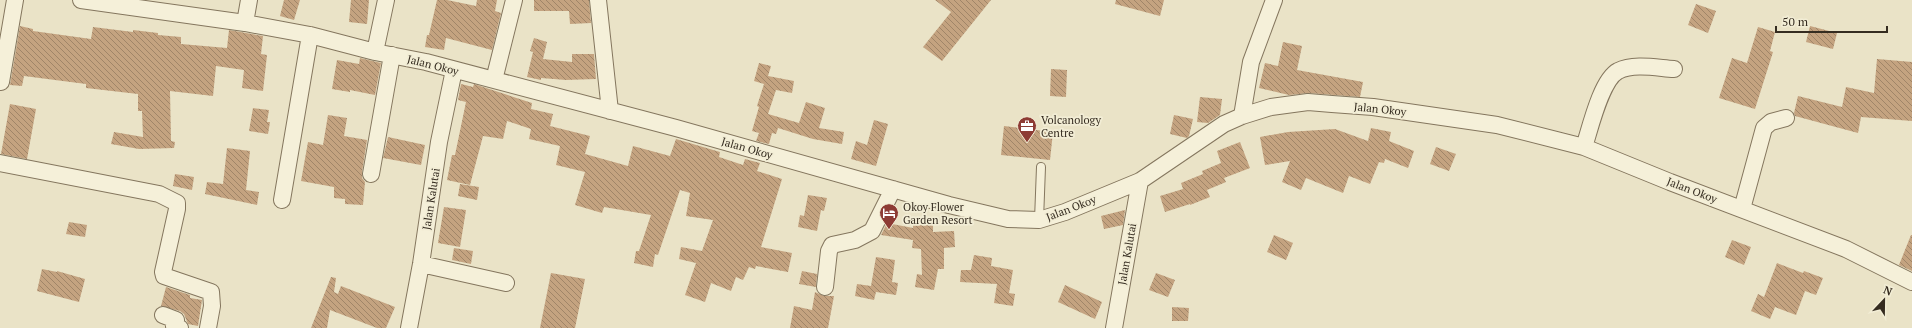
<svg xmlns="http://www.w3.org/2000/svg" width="1912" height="328" font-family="'PT Serif',serif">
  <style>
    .building { fill: url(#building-back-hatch) }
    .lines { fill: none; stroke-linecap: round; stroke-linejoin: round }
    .service-casing { stroke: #84765e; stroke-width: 10 }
    .minor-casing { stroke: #84765e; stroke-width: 18 }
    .service { stroke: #f5f0d9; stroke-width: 8 }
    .minor { stroke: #f5f0d9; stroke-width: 16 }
    .labels { text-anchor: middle; stroke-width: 3.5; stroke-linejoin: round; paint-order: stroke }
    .street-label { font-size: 11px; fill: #352c20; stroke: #f2edd5 }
    .poi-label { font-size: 11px; fill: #352c20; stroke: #f2edd5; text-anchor: start }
  </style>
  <defs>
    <pattern id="building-back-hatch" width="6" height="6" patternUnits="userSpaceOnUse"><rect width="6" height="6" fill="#c4a380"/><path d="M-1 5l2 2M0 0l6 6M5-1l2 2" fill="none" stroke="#a08568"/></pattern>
  </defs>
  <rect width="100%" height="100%" fill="#eae3c7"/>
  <path class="building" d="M284,0H300L294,20L280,16Z
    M351,0H369L367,24L349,22Z
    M437,0H447L476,6L477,0H497L495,11L501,13L492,50L446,38L444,50L425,47L427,35H429Z
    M534,0H589L591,23L570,24L569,11H534Z
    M935,0H991L942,61L923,47L951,12Z
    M1116,0H1164L1160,16L1115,4Z
    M1696,4L1716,11L1708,33L1688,25Z
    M20,26L33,29V31L91,39L93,27L133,32V30L158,33V35L181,37V44L227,48L229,30L263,36L261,54L267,55L263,91L242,88L244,70L216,66L213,96L170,91L171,141L175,142L174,148L139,149L111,144L114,132L143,137L142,111H138V94L86,88V84L24,76L22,86L10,85Z
    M1810,26L1837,33L1833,49L1806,42Z
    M1758,27L1775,32L1770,51L1773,52L1755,109L1719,98L1732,58L1747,63Z
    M534,38L547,42L543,59L572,62V54H594L596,79L566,80L541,78V80L527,77L533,52L530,51Z
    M1283,42L1302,46L1297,70L1363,82L1360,97L1309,93L1289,95L1259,88L1265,63L1278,66Z
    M360,58L381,63L375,95L350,90V92L332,89L337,60L359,64Z
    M1877,59L1912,62V121L1861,117L1858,133L1795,116L1794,113L1798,96L1842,107L1846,87L1874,93Z
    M759,63L771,66L768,76L794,81L792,93L776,90L768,114L799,123L806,102L825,108L819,128L844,132L842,144L813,139L778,128L776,134L772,133L769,144L756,141L759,133L752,131L759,107L757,106L764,84L754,81Z
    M1051,69L1067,70L1066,97L1050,96Z
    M461,84L473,87L474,84L532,103L531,109L553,114L550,126L590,136L585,154L628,166L633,146L670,156L676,139L720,152L719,157L743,165L745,159L760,163L757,171L782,179L761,247L792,253L788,272L756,266L755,269L749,267L743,280L736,277L731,291L711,283L705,302L685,295L696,263L679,259L681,247L702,251L713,220L686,216L690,193L680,190L658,255L655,254L653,267L634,263L636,251H639L651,215L604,207L602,213L575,205L585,172L556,165L560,146L529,139L531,129L507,121L503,139L483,136L470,185L447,180L452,155H455L466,102L458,100Z
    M1200,97L1222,99L1220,115L1208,123L1197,122Z
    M10,104L36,109L27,159L1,154Z
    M253,108L269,110L267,122H270L268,134L249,131Z
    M328,115L347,118L344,136L367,140L362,172V178L365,182L363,205L345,204V199L334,198V187L301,181L308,142L323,145Z
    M1174,115L1193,119L1189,136L1187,138L1170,134Z
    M874,120L888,124L876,166L851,159L856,141L867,145Z
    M1004,126L1053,132L1050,160L1001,155Z
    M1371,128L1391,132L1389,141L1414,151L1408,168L1385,159L1384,163L1379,162L1370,184L1349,176L1343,193L1306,178L1301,190L1282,182L1290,161L1265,165L1260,137L1288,132L1335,129L1368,141Z
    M388,137L425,145L421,165L383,158Z
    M1240,142L1250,168L1224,178L1226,182L1207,190L1210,197L1190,205V204L1165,212L1160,196L1183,189L1181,183L1203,174L1202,171L1221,163L1217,151Z
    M1436,147L1456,154L1449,171L1430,164Z
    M227,148L250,151L246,190L259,192L257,205L205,194L207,182L223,184Z
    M175,174L194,177L192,190L173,186Z
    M460,184L479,187L477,200L458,196Z
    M808,195L827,198L824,211L821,210L817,231L798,227L800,215L804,216Z
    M444,207L466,210L460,247L438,243Z
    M1125,210L1123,225L1104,229L1101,216Z
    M69,222L87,225L85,237L66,234Z
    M887,223L913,228V224L933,225V232L954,231L955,247L944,248V269H938L934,290L915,287L917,274L922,275L921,249L912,248L913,240L881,235Z
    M1274,235L1293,243L1286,260L1267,252Z
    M1911,235H1912V271L1899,265Z
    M1732,240L1751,247L1744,265L1725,257Z
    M454,248L473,251L471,264L452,260Z
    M974,255L992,258L991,266L1013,270L1009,293L1015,294L1013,306L994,303L997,284L960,282L961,270H971Z
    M876,257L895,260L892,282L898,283L896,295L876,292L874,300L855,296L857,284L871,286Z
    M1777,263L1803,273L1804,271L1823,278L1816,295L1805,291L1796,315L1775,307L1770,319L1751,311L1758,294L1764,297Z
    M42,269L57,272V271L85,279L79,302L37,291Z
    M802,271L817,274L816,287L799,284Z
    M551,273L585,279L575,328H540Z
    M1156,273L1175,280L1168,297L1149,290Z
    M331,277L336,278L334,292L338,294L341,286L395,307L386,328H377L330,310L327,328H311Z
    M1065,285L1102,302L1095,319L1058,302Z
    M166,287L190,295V298L202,300L198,326L188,324L184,314L180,311L161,306Z
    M815,292L824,296H834L828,328H790L794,306L812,310Z
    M1172,307L1189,308L1188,321H1172Z"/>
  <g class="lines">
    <g class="service-casing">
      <path id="service" d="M1039,220L1041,167"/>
    </g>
    <g class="minor-casing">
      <path id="minor" d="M81,0L245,23L310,35L375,52L426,62L676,128L949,205L1008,219L1039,220L1065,212L1140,181L1224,124L1242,116L1271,107L1308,102L1332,104L1373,107L1497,125L1584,147L1670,182L1846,249L1912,282
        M598,0L610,111
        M245,23L249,0
        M375,52L386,0
        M494,80L514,0
        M1,82L15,0
        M1242,116L1251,62L1274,0
        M1584,147C1590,129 1601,80 1618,71C1634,63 1657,68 1674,69
        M0,163L159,194L177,203V209L163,272L164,276L211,292L212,306L208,328
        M371,174L392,55
        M282,200L310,35
        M1742,209L1764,128L1771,122L1786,118
        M421,264L506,283
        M825,287L829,251L832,245L855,240L872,231L893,189
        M163,315L176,320L174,326L180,328
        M409,328L421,264L439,142L454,70
        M1114,328L1140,181"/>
    </g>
    <use href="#service" class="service"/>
    <use href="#minor" class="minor"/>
  </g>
  <defs>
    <g id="office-pin" transform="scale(1)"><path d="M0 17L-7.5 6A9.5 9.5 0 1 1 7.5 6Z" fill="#8d3b34" stroke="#f2edd5"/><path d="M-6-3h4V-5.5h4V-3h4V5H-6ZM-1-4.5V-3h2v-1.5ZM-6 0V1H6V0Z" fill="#fff"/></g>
    <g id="hotel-pin" transform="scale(1)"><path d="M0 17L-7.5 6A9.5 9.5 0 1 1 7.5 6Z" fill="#8d3b34" stroke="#f2edd5"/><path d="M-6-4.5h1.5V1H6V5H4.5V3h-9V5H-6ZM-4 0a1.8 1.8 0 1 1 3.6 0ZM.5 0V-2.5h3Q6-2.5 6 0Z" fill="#fff"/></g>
  </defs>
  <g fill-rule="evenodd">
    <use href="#office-pin" x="1027" y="126"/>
    <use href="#hotel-pin" x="889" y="213"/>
  </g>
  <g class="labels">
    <g class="street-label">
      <text transform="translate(433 65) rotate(14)" y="4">Jalan Okoy</text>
      <text transform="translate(1380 109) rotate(6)" y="4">Jalan Okoy</text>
      <text transform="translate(747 148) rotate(16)" y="4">Jalan Okoy</text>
      <text transform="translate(1692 190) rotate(21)" y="4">Jalan Okoy</text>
      <text transform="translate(431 199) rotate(-81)" y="4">Jalan Kalutai</text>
      <text transform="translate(1071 208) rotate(-21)" y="4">Jalan Okoy</text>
      <text transform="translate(1127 254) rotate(-80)" y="4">Jalan Kalutai</text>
    </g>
    <g class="poi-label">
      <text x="1041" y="124">Volcanology<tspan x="1041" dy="13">Centre</tspan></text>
      <text x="903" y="211">Okoy Flower<tspan x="903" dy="13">Garden Resort</tspan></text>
    </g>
  </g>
  <g transform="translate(1884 300) rotate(22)" stroke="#f2edd5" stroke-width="3" paint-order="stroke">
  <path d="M0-3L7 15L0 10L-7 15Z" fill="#352c20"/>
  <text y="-6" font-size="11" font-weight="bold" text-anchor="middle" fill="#352c20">N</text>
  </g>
  <path d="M1776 26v6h111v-6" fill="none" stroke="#352c20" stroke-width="2"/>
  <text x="1782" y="26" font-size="12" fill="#352c20" stroke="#f2edd5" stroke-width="3" paint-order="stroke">50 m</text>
</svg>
